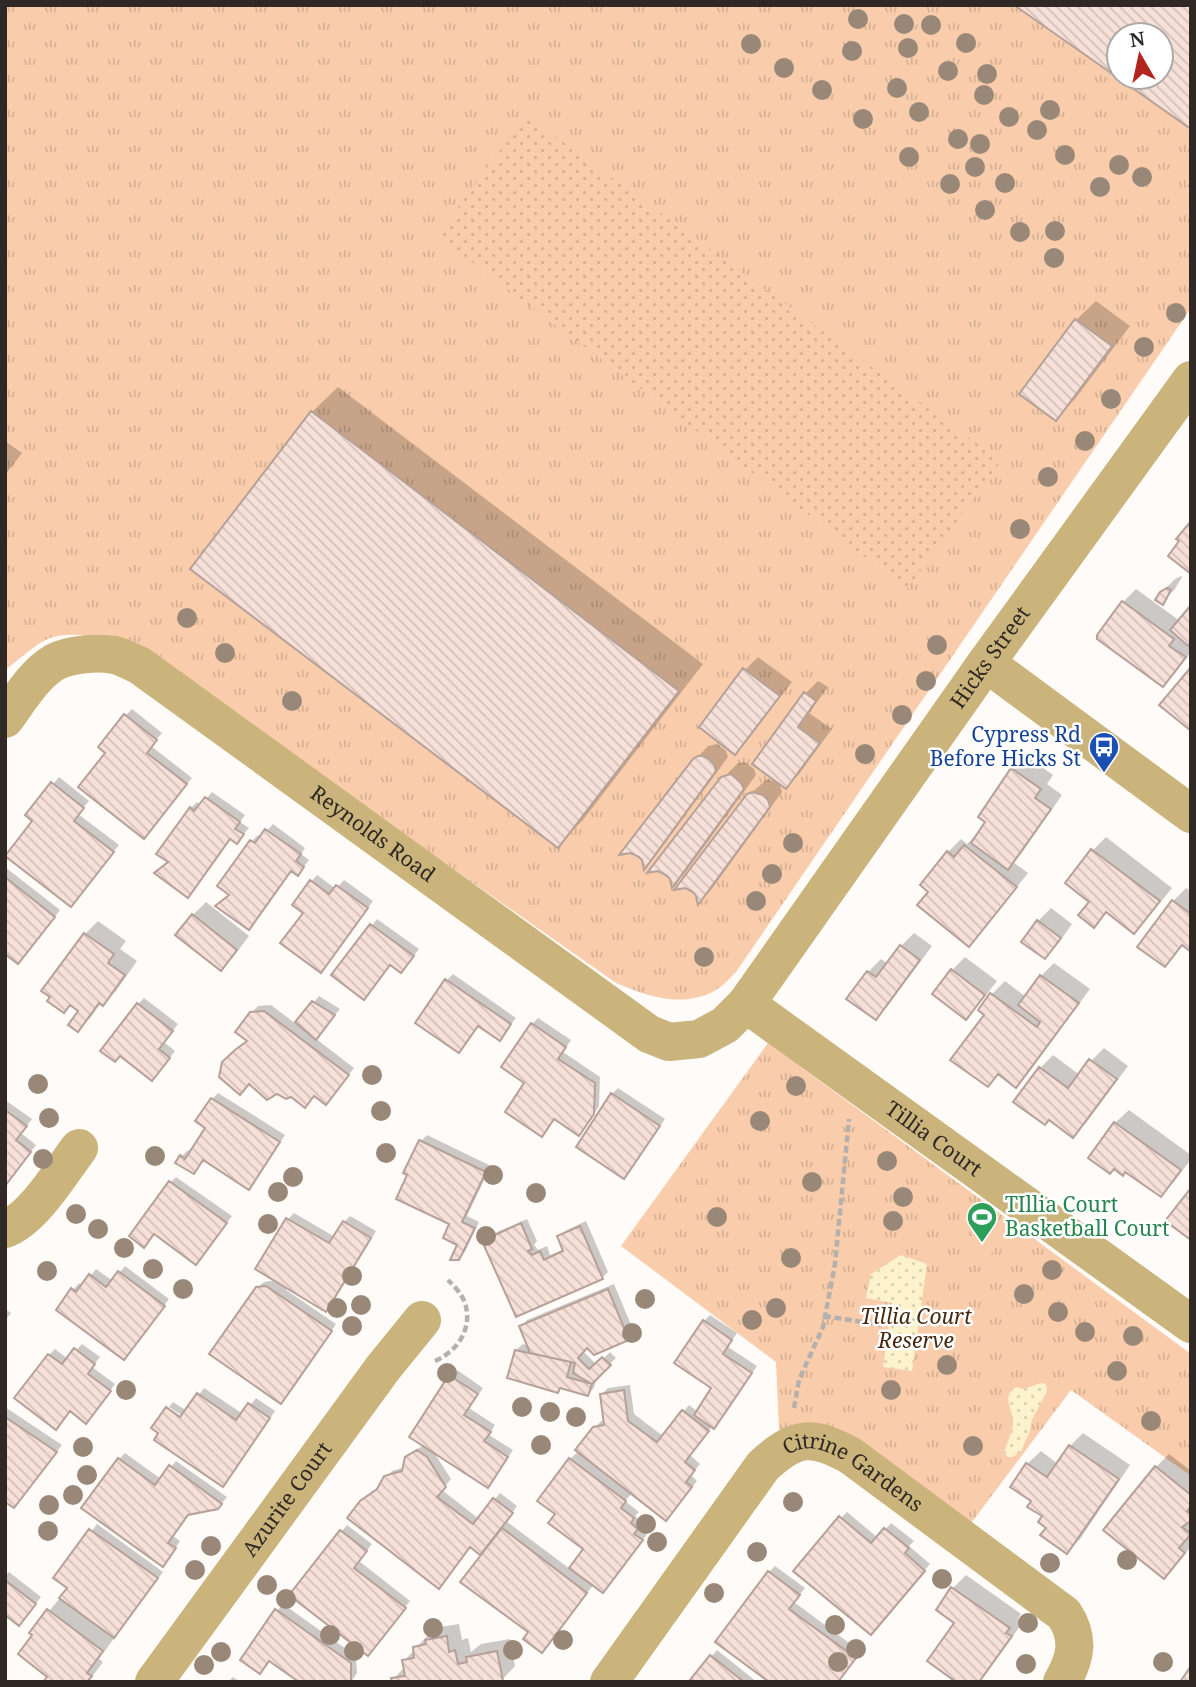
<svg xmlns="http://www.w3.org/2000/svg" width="1196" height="1687" font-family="'Noto Serif',serif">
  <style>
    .grass { fill: url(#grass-tufts); fill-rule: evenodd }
    .sand { fill: url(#sand-dots) }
    .garden { fill: url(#garden-dots) }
    .pitch { fill: #f9cdab }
    .shadow { fill: #0003 }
    .building { fill: url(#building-back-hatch); stroke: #b5a199; stroke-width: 2; fill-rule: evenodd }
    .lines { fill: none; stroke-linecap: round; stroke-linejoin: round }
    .path { stroke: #b4b0ad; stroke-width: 4.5; stroke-dasharray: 7 3.5; stroke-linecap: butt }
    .minor { stroke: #cab47b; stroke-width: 38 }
    .tree { fill: #998878 }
    .labels { text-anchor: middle; stroke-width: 5; stroke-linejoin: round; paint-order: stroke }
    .street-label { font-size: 21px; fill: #2f2824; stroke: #fff }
    .transit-label { font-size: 21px; fill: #164399; stroke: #fff; text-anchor: end }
    .leisure-label { font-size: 21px; fill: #27864d; stroke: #fff; text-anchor: start }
    .park-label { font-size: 21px; font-style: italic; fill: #46290f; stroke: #fff }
  </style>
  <defs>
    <pattern id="grass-tufts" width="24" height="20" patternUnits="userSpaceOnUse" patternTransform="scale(1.75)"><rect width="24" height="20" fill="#f9cdab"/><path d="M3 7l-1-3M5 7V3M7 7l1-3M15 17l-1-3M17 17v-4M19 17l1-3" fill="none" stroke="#d6b093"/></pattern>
    <pattern id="sand-dots" width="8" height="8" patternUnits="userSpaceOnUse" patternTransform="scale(1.75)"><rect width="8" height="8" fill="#fcf2cc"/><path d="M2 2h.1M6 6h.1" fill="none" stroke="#d8d0af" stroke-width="1.8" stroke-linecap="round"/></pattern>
    <pattern id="garden-dots" width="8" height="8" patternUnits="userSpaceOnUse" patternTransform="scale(1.75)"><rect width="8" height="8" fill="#f9cdab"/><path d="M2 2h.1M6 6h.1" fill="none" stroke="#d6b093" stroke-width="1.8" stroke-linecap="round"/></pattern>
    <pattern id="building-back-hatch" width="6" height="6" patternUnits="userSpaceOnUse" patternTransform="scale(1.75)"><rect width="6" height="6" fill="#f6e0d8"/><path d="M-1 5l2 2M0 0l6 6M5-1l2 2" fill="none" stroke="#d3c0b9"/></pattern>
  </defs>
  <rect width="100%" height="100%" fill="#fefbf8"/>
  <path class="grass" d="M5,5H1191V308L736,972C730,978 723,986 716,990C683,1009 647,996 616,983L137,647C109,641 78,629 50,638C38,642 16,662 5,670ZM1119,35H1161V77H1119Z
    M768,1043L1191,1354V1476L1071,1390L960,1538L851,1456L780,1451L776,1362L621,1246Z"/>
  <path class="sand" d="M901,1255L927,1264L912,1371L883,1367L892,1303L866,1298L871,1274Z
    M1041,1383L1046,1384L1047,1391L1032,1420L1030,1431L1021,1451L1013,1457H1008L1004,1453C1006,1444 1012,1434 1013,1424C1014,1410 1000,1397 1016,1387L1024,1389Z"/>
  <path class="garden" d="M526,115L1001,461L907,589L437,236Z"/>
  <path class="pitch" d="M980,1226L1001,1241L985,1262L963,1246Z"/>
  <path class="shadow" d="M1096,301L1130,326L1075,399L1056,419L1076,320Z
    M338,387L703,664L583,820L557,846L312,412Z
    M5,441L22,453L5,475Z
    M1181,576L1182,577L1175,589L1162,602L1161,593L1175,579Z
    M1136,589L1180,621L1191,608V652L1176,672L1163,685L1123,602Z
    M758,657L792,682L748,739L735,752L745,670Z
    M818,681L828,687L809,713L832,729L799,774L786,787L754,764L805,694Z
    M132,709L162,733L151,746L192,778L144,837L107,753L126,715Z
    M717,744L726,751L728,757L657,854L645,866L644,859L631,851L695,760L708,746Z
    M1026,756L1053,775L1047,784L1062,795L1021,854L1013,862L1028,873L982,931L969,944L931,891L948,852L961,839L967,844L978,833L979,834L1013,769Z
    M745,762L754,769L756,775L685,873L673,885L724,777L738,763Z
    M59,777L89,801L78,814L119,845L77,898L34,821L27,815Z
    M767,779L779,783L782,792L711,890L699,902L694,891L685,886L749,795Z
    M212,792L245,815L240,822L249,828L237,841L231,838L194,889L170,862L191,808L197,802L201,805Z
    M273,824L305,848L301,854L309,860L298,874L292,869L255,921L231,894L219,886L252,841L258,835L261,837Z
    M1106,837L1172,888L1147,919L1134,932L1108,912L1094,925L1092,901L1067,883L1093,850Z
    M5,867L60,910L24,955L5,952Z
    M317,875L336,889L344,880L373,901L327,964L305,913L311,882Z
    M1186,888L1191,891V949L1184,944L1165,965L1173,901Z
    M206,902L249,936L234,956L221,969L193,915Z
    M1051,908L1072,924L1058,944L1045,957L1038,921Z
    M377,919L419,949L407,965L390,963L334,975Z
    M98,921L126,941L120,949L137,961L116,991L103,1004L101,1003L91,1017L78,1030L80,1010L71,1004L52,997L44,991L85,934Z
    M914,933L932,946L889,1004L876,1018L868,972L881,959L888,964L901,946Z
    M965,957L997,981L979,1004L966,1017L952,970Z
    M1054,963L1090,989L1029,1072L1016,1085L1000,1073L988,1085L986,1015L980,1010L992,994L1005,981L1026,997L1041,976Z
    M453,974L516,1018L499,1039L479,1025L459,1051L417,1022L447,980Z
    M319,996L340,1009L315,1038L354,1068L332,1096L249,1040L251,1013L258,1006L271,1005L296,1024Z
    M144,998L178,1024L164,1042L175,1051L158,1072L120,1054L138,1004Z
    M538,1018L571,1040L563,1052L600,1077L599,1106L585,1128L579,1134L555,1118L542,1135L527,1082L503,1066L532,1024Z
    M1104,1048L1128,1066L1086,1123L1073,1136L1040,1068L1053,1055L1080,1075L1091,1061Z
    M618,1088L665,1119L630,1171L624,1177L612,1094Z
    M218,1093L285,1135L255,1182L249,1188L205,1159L194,1172L182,1156L188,1150L191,1153L208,1128L212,1099Z
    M5,1100L32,1119L21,1133L36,1145L5,1185Z
    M1129,1110L1191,1155V1159L1174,1182L1161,1195L1115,1123Z
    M427,1135L491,1166L467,1216L479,1222L465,1252L459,1258V1244L421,1141Z
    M176,1177L232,1216L196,1263L155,1233L144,1246L170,1183Z
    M294,1213L335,1237L344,1222L350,1216L376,1231L332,1304L326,1310L288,1287L286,1290L336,1324L287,1396L257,1288L264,1282L276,1280L257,1269L288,1219Z
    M527,1219L537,1241L534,1245L538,1250L547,1246L550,1255L564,1249L559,1237L565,1231L586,1221L608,1272L602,1278L516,1315L484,1241L490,1235Z
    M125,1266L169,1299L130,1352L73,1290L79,1283L83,1286L96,1269L113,1281Z
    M614,1284L634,1332L628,1338L594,1353L587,1346L583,1351L597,1365L610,1352L616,1358L597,1376L594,1388L588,1394L563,1387L558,1391L516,1350L523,1344L529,1346L521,1327L527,1320Z
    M5,1309L11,1313L5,1321Z
    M710,1315L737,1333L728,1347L757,1366L720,1420L714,1426L713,1425L690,1455L700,1464L691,1475L697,1481L672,1512L633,1492L625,1501L639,1512L635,1516L642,1522L638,1527L647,1534L609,1584H594L548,1644L530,1632L483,1555L471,1546L445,1580L380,1487L386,1477L392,1471L405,1467L407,1458L414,1451L424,1445L451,1377L457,1370L483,1388L469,1408L495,1425L489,1435L513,1450L493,1480L487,1486L433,1451L451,1479L442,1490L479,1519L500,1493L517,1506L506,1521L570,1569L585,1549L557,1514L540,1500L570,1459L579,1451L595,1428L601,1421L605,1420L602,1394L608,1388L630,1385L634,1414L663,1436L689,1405L698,1412L713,1388L704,1321Z
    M82,1344L100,1357L92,1367L115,1384L92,1415L71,1410L49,1355L55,1349L68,1359Z
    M204,1388L243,1414L256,1398L275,1411L229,1479L187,1423L189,1420L169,1407L173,1402L187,1411Z
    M5,1407L62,1445L20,1499L5,1500Z
    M1083,1433L1130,1465L1080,1539L1067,1552L1048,1527L1044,1516L1034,1501L1027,1464L1041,1451L1058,1464L1070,1446Z
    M125,1453L161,1479L176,1461L227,1497L218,1508L190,1513L173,1536L180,1541L169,1558L119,1459Z
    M1169,1454L1191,1471V1547L1164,1576L1156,1467Z
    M847,1512L878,1538L891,1523L914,1541L909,1546L930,1564L877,1627L841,1518Z
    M97,1524L163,1572L114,1636L115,1637L99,1659L103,1662L88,1682H46L50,1676L35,1635L31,1633L69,1587L56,1578Z
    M347,1525L372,1544L359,1561L410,1601L374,1648L341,1532Z
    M775,1566L805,1588L794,1602L860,1651L838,1682H772L769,1572Z
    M9,1572L41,1597L25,1617L5,1613V1576Z
    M966,1575L1021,1614L1018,1619L1023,1622L980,1682H959L956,1623L938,1609L953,1588Z
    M283,1604L356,1656L357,1673L351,1682L277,1611Z
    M459,1624L462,1640L468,1638L471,1652L481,1644L510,1639L515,1666L500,1682H394L393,1679L405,1667L404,1661L428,1635L434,1633L440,1627Z
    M717,1650L757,1682H695L711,1657Z
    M233,1677L240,1682H228Z"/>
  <path class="building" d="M1014,5H1191V129ZM1119,35H1161V77H1119Z
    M1075,319L1112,346L1056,421L1019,394Z
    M311,411L679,691L558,848L190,569Z
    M1191,521V574L1168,556L1179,541L1176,539Z
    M1167,588L1171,590L1163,605L1155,600L1160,592Z
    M1122,601L1174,639L1169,646L1186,657L1163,687L1097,639V635Z
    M1191,605V643L1188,646L1170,630Z
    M1191,667V731L1159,705Z
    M743,668L780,696L735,755L699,727Z
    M804,692L816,701L798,727L820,743L786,789L752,764Z
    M124,714L157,740L147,753L187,784L144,839L78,787L105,753L98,747Z
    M698,756H703L709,759L714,764L716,771L644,870L642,860L639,857L631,853L619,855L693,759Z
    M1011,768L1041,789L1035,798L1051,809L1008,870L971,843L985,822L978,817Z
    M731,774L741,783L744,789L672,888L670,879L666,875L658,871L647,873L721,777Z
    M51,782L84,808L74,821L114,852L71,907L5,856L32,821L25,815Z
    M752,792L763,795L768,800L770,807L698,905L696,896L693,892L685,888L674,890L747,794Z
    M205,797L240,822L235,829L244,834L237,844L230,839L188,898L154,873L168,862L156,854L190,807L194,811Z
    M265,829L301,854L296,861L304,867L298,876L291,871L249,930L215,906L229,895L217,886L250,840L255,843Z
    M964,845L1017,887L969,947L917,905L928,892L920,885L947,851L954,857Z
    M1091,849L1160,901L1134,934L1106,912L1094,928L1078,915L1089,902L1065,883Z
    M5,877L55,917L18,964L5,954Z
    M310,880L329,894L336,885L368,908L321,973L280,943L303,913L292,905Z
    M1172,900L1191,914V952L1182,945L1165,967L1137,947Z
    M192,914L237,950L221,971L175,935Z
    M1037,920L1061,938L1045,959L1021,942Z
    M370,924L414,956L401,973L390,965L364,1000L331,975Z
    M84,933L114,954L108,963L125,975L103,1006L99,1003L78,1032L68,1025L78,1011L70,1005L64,1013L47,1001L50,997L41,991Z
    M900,945L920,960L876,1020L846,999L867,971L876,977Z
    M951,969L985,995L966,1020L932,994Z
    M1040,975L1079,1003L1016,1088L998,1074L988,1087L950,1060L984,1015L978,1010L990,993L1037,1027L1040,1022L1018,1005Z
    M445,979L511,1024L500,1041L478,1026L459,1053L415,1023Z
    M312,1001L335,1015L316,1040L295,1022Z
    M137,1003L173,1031L159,1049L170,1058L152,1081L120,1056L115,1062L100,1051Z
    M264,1011L349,1075L326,1105L314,1096L305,1108L291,1097L286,1099L277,1094L267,1100L249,1084L240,1095L219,1077L222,1062L235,1050L247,1041L235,1032L250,1012Z
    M531,1023L566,1047L558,1059L595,1083L594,1114L579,1136L554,1119L542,1137L505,1112L524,1083L501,1067Z
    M1089,1059L1117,1079L1073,1138L1049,1120L1045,1125L1013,1102L1039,1067L1068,1088Z
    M611,1093L660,1126L624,1179L576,1147Z
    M211,1098L280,1142L249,1190L203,1160L194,1174L175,1163L180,1155L185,1159L205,1128L195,1121Z
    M5,1110L27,1126L16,1140L31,1152L5,1186Z
    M1114,1122L1181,1170L1161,1197L1125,1172L1123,1176L1114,1169L1110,1174L1088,1158Z
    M419,1140L486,1172L462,1222L475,1228L459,1260H450L457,1245L443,1238L449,1224L396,1199L407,1175L403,1173Z
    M169,1181L227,1223L196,1265L154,1234L144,1248L129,1236Z
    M1191,1188V1240L1165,1221Z
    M286,1218L329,1243L343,1221L371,1238L326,1312L255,1269Z
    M521,1223L532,1249L528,1251L532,1255L540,1251L544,1260L563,1251L557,1236L580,1226L603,1279L516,1317L482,1241Z
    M118,1271L165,1306L124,1360L56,1310L71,1288L76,1292L89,1274L106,1287Z
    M266,1286L332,1331L281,1404L209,1354L256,1287Z
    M608,1289L629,1340L594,1355L587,1348L578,1358L589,1369L602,1357L611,1365L592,1384L573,1373L575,1363L530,1353L519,1326Z
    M703,1320L732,1340L723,1354L752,1373L714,1429L694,1415L711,1388L674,1363Z
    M74,1348L95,1364L88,1374L111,1391L86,1424L70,1411L56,1430L14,1398L48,1354L62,1364Z
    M515,1350L571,1362L567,1377L592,1384L588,1396L560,1388L558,1393L507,1378Z
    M449,1375L478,1394L464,1415L491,1432L484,1441L508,1457L488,1488L409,1437Z
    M624,1390L628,1421L657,1442L682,1410L709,1431L685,1462L695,1470L686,1482L692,1487L666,1521L575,1450L593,1427L604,1425L600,1394Z
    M197,1393L236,1420L248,1403L270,1418L223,1487L154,1440L158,1433L151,1428L166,1407L180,1417Z
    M5,1417L57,1452L14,1508L5,1502Z
    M1069,1445L1119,1479L1067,1554L1040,1535L1046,1528L1038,1522L1042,1516L1027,1507L1031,1501L1010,1487L1026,1463L1047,1477Z
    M417,1450L427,1457L446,1487L437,1497L473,1524L493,1498L513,1513L480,1555L470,1547L439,1589L347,1518L360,1501L377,1489L384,1476L402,1471L405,1457Z
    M118,1458L155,1485L169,1465L222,1504L218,1509L188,1515L168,1543L176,1548L163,1567L81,1508Z
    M569,1458L626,1501L621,1508L634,1518L631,1523L638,1529L634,1534L643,1540L603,1593L569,1568L583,1549L548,1523L555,1514L537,1501Z
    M1155,1466L1191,1495V1506L1187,1511L1191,1514V1521L1182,1527L1191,1534L1179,1548L1185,1553L1164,1579L1103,1530Z
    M839,1516L871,1543L884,1528L909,1548L905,1553L925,1571L871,1635L793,1571Z
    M502,1528L587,1593L542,1653L523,1639L528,1632L460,1582Z
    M89,1529L158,1578L114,1638L59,1598L67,1588L53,1578Z
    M340,1530L367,1551L354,1568L406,1608L368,1656L289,1595Z
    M768,1571L800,1595L789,1609L856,1658L838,1682H769L715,1642Z
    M5,1580L36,1604L19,1626L5,1615Z
    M951,1587L1010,1628L1006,1633L1012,1636L979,1682H956L927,1661L954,1623L936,1610Z
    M47,1609L103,1651L87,1673L92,1676L87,1682H43L47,1677L18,1654L32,1635L29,1633Z
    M275,1609L351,1663V1682H299L269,1661L260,1674L240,1660Z
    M447,1636L449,1652L455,1650L458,1664L467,1662L466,1657L497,1651L503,1681L392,1682L391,1678L405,1676L402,1660L414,1658L413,1647L426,1644L425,1640Z
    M710,1655L744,1682H692L690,1680Z
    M1191,1666V1682H1180Z"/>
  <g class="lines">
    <path class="path" d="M824,1316L882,1325L881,1337
      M435,1361C458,1351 473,1328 465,1303C462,1294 454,1286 448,1280
      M794,1408L799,1380L823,1327L835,1264L849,1119"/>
    <g class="minor">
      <path d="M986,663L1191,814"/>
      <path id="s1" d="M5,719C19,700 34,674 55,662C70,654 98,652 114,655C123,657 131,662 139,665L649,1034L669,1042L699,1039L725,1025L746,1004L986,663L1191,380"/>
      <path id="s2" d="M746,1004L1191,1324"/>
      <path d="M5,1229C33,1219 61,1172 79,1148"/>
      <path id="s3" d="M154,1682L383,1368L422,1320"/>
      <path id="s4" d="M609,1682L763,1466C796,1436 811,1434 851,1456L1064,1614C1080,1638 1076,1658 1062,1682"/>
    </g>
  </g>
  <g class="tree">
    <circle cx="858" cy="19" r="10"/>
    <circle cx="904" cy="24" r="10"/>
    <circle cx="931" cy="25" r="10"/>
    <circle cx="966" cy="43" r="10"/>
    <circle cx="751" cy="44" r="10"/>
    <circle cx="908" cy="48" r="10"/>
    <circle cx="852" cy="51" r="10"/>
    <circle cx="784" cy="68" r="10"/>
    <circle cx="948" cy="71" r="10"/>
    <circle cx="987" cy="74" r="10"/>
    <circle cx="897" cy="88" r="10"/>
    <circle cx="822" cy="90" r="10"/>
    <circle cx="984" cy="95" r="10"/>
    <circle cx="1050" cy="110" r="10"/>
    <circle cx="919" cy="112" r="10"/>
    <circle cx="1009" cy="117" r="10"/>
    <circle cx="863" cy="119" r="10"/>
    <circle cx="1037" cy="130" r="10"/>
    <circle cx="958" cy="139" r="10"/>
    <circle cx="980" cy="144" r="10"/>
    <circle cx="1065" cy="155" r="10"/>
    <circle cx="909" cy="157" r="10"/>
    <circle cx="1119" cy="165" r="10"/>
    <circle cx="975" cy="167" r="10"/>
    <circle cx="1142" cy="177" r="10"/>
    <circle cx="1005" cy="183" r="10"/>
    <circle cx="950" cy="184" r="10"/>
    <circle cx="1100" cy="187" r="10"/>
    <circle cx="985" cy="210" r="10"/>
    <circle cx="1055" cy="231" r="10"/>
    <circle cx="1020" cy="232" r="10"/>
    <circle cx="1054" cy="258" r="10"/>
    <circle cx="1176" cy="313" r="10"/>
    <circle cx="1144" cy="347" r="10"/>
    <circle cx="1111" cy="399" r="10"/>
    <circle cx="1085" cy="441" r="10"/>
    <circle cx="1048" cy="477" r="10"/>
    <circle cx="1020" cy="529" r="10"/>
    <circle cx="187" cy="618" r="10"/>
    <circle cx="937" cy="645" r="10"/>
    <circle cx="225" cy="653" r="10"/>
    <circle cx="926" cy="681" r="10"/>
    <circle cx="292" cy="701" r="10"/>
    <circle cx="902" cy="715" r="10"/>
    <circle cx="865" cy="754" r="10"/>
    <circle cx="793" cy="843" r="10"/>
    <circle cx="772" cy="874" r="10"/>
    <circle cx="756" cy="901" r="10"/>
    <circle cx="704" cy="957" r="10"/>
    <circle cx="372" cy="1075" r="10"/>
    <circle cx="38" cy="1084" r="10"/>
    <circle cx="796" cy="1086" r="10"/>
    <circle cx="381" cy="1111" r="10"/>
    <circle cx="49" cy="1118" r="10"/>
    <circle cx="760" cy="1121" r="10"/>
    <circle cx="386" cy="1153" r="10"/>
    <circle cx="155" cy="1156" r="10"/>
    <circle cx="43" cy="1159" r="10"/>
    <circle cx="887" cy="1161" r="10"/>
    <circle cx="493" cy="1175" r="10"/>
    <circle cx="293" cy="1177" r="10"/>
    <circle cx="812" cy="1182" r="10"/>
    <circle cx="278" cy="1192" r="10"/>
    <circle cx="536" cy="1193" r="10"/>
    <circle cx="903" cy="1197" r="10"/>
    <circle cx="76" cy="1214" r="10"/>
    <circle cx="717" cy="1217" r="10"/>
    <circle cx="893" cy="1221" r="10"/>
    <circle cx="268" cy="1224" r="10"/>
    <circle cx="98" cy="1229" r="10"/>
    <circle cx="486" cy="1236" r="10"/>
    <circle cx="124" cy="1248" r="10"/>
    <circle cx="791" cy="1258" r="10"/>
    <circle cx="153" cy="1269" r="10"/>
    <circle cx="1052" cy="1270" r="10"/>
    <circle cx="47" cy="1271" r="10"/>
    <circle cx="352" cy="1276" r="10"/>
    <circle cx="183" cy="1289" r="10"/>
    <circle cx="1024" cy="1294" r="10"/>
    <circle cx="645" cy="1299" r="10"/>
    <circle cx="361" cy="1305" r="10"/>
    <circle cx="337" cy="1308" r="10"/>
    <circle cx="776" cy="1308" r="10"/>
    <circle cx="1058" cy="1312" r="10"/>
    <circle cx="752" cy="1320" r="10"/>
    <circle cx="352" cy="1326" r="10"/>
    <circle cx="1085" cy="1332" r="10"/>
    <circle cx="632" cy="1333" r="10"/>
    <circle cx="1133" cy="1336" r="10"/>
    <circle cx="947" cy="1365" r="10"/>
    <circle cx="1117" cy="1371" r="10"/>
    <circle cx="447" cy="1373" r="10"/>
    <circle cx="126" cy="1390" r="10"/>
    <circle cx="891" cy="1390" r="10"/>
    <circle cx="522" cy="1407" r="10"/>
    <circle cx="550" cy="1412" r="10"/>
    <circle cx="576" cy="1417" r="10"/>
    <circle cx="1151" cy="1421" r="10"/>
    <circle cx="541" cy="1445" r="10"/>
    <circle cx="973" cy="1446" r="10"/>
    <circle cx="83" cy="1447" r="10"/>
    <circle cx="87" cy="1475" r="10"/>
    <circle cx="73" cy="1495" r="10"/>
    <circle cx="793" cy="1502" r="10"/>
    <circle cx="49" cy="1505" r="10"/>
    <circle cx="646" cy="1524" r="10"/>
    <circle cx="48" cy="1531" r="10"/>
    <circle cx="657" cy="1542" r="10"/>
    <circle cx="211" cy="1546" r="10"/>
    <circle cx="757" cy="1552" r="10"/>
    <circle cx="1127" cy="1560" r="10"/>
    <circle cx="1050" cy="1563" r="10"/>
    <circle cx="195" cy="1570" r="10"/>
    <circle cx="942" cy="1579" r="10"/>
    <circle cx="267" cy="1585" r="10"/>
    <circle cx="714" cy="1593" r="10"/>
    <circle cx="286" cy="1599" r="10"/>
    <circle cx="1028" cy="1623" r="10"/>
    <circle cx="835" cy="1625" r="10"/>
    <circle cx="433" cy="1628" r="10"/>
    <circle cx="330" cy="1635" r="10"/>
    <circle cx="563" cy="1640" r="10"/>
    <circle cx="856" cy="1649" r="10"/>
    <circle cx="513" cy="1650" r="10"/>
    <circle cx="354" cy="1651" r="10"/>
    <circle cx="221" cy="1652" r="10"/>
    <circle cx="838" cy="1662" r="10"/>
    <circle cx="1163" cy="1662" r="10"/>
    <circle cx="1026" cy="1664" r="10"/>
    <circle cx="204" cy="1665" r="10"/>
  </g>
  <defs>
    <g id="bus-pin" transform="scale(1.575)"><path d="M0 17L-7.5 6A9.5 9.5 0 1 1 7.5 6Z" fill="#1a4fb4" stroke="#fff"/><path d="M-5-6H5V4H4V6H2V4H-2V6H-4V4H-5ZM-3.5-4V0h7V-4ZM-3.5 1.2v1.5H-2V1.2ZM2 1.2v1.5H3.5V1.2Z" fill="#fff"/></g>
    <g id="stadium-pin" transform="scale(1.575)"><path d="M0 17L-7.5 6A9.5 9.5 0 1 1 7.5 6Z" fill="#2e9e5b" stroke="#fff"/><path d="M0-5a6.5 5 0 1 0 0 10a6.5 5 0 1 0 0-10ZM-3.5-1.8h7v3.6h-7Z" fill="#fff"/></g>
  </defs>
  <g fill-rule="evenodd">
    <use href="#bus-pin" x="1104" y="747"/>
    <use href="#stadium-pin" x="982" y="1217"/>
  </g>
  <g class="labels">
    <g class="street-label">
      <text dy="7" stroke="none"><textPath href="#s1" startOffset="1328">Hicks Street</textPath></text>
      <text dy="7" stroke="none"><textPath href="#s1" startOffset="452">Reynolds Road</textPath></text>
      <text dy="7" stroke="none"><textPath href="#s2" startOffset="231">Tillia Court</textPath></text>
      <text dy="7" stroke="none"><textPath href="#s4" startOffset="371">Citrine Gardens</textPath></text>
      <text dy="7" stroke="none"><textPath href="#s3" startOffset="226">Azurite Court</textPath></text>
    </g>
    <g class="transit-label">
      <text x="1081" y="742">Cypress Rd<tspan x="1081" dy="24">Before Hicks St</tspan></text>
    </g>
    <g class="leisure-label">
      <text x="1005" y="1212">TIllia Court<tspan x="1005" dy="24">Basketball Court</tspan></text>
    </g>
    <g class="park-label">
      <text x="916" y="1324">Tillia Court<tspan x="916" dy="24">Reserve</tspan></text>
    </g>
  </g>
  <rect width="1196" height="1687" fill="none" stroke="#2f2824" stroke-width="14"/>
  <g transform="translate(1140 56) rotate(351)"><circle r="33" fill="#ffffff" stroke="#aca9a7" stroke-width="2"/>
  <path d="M0-5L12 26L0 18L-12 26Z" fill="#b4241e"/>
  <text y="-10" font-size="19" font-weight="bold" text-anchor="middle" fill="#2f2824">N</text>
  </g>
</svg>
